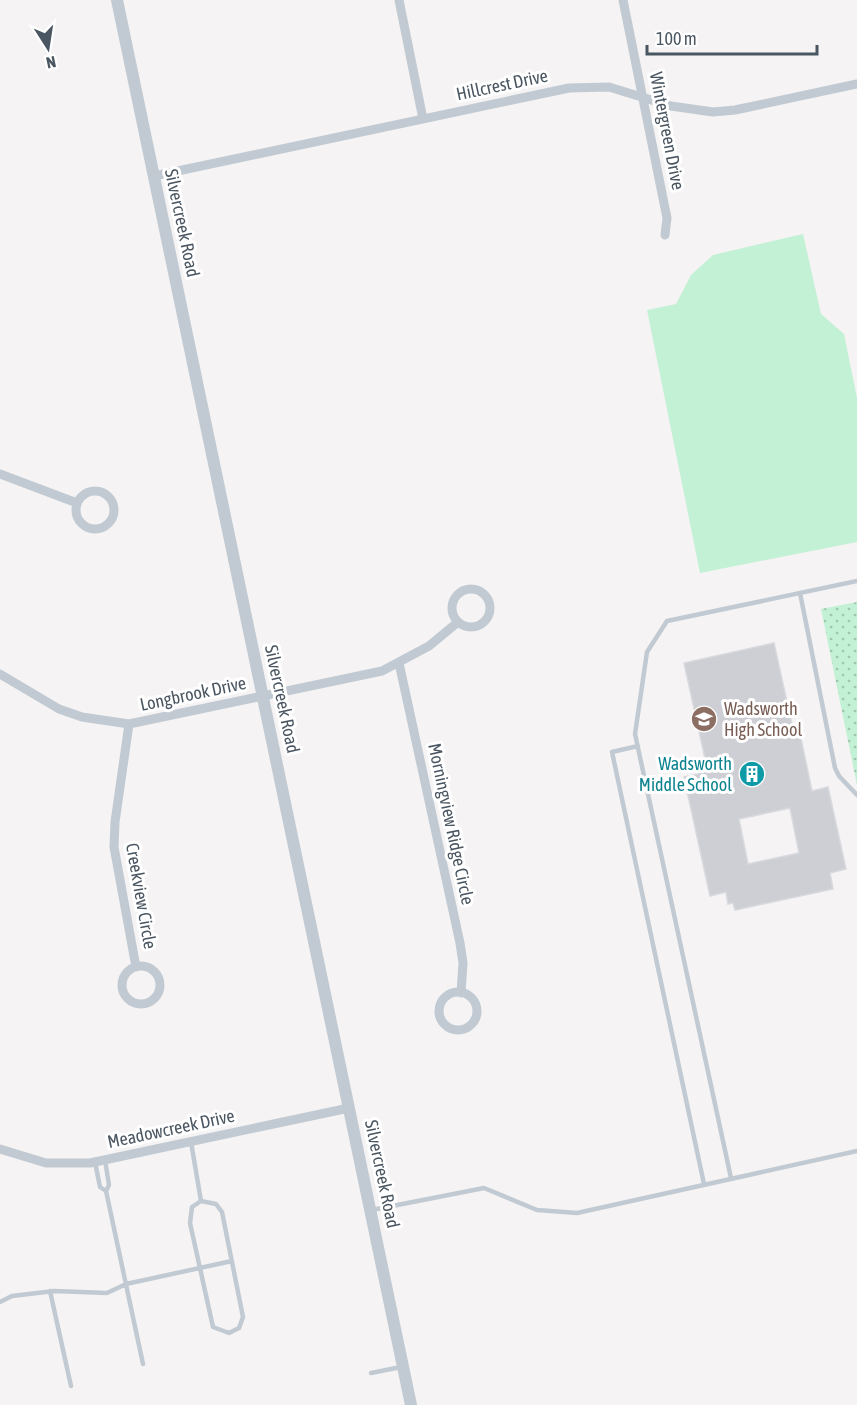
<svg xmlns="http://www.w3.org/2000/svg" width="857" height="1405" font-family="'Asap Condensed',sans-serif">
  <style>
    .park { fill: url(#park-dots) }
    .garden { fill: #c3f1d5 }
    .building { fill: #cdcfd5; stroke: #d7d9de; stroke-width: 1.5; fill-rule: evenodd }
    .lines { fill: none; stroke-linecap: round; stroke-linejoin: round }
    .service { stroke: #c1cad2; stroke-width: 4.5 }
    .minor { stroke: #c1cad2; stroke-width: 9 }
    .tertiary { stroke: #c1cad2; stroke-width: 12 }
    .labels { text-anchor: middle; stroke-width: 6; stroke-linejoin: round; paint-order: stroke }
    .street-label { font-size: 18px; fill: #4a5661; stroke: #fff }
    .education-label { font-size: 18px; fill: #785e54; stroke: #fff; text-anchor: start }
    .culture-label { font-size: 18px; fill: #0d838f; stroke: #fff; text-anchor: end }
  </style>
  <defs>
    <pattern id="park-dots" width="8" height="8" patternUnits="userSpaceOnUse" patternTransform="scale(1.5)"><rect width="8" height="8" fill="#c3f1d5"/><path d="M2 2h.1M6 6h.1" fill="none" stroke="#a0c6b0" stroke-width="1.8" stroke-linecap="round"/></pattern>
  </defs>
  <rect width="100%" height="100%" fill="#f5f3f3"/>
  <path class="park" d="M857,602V785L821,609Z"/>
  <path class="garden" d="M803,234L821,314L844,334L857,398V542L700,573L647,310L676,304L691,275L713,255Z"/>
  <path class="building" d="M774,643L793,729H799L812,791L828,787L846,869L830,873L833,889L735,910L733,903L728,904L726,892L710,896L684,777L708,772L684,663ZM790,808L799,853L748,864L739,819Z"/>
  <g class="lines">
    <path class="service" d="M800,593L835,768L839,776L857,795
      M638,746L612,752L704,1184
      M191,1142L201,1201
      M105,1160L109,1185L106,1191L143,1364
      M95,1162L100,1187L106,1191
      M731,1178L635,734L647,652L667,621L857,581
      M201,1201L216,1204L222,1212L243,1317L239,1328L229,1333L213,1327L190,1223L192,1207Z
      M372,1210L484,1188L537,1210L577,1213L857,1151
      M50,1291L71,1386
      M0,1302L12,1296L54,1291L107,1293L126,1284L232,1261
      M371,1373L401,1367"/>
    <path class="minor" d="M399,0L423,119
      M623,0L667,218L665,235
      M154,176L569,88L609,87L671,106L713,112L735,110L857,84
      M0,474L77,503
      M76 510a19 19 0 1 1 38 0a19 19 0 1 1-38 0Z
      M452 608a19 19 0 1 1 38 0a19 19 0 1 1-38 0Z
      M399,663L460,943L463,963L461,993
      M0,674L59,709L82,717L129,724L382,671L429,646L458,622
      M129,724L115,822L114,847L136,967
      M122 985a19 19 0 1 1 38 0a19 19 0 1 1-38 0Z
      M439 1011a19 19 0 1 1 38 0a19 19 0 1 1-38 0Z
      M0,1149L46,1163H90L349,1108"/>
    <path class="tertiary" d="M117,0L411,1405"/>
  </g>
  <defs>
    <g id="school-disc" transform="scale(1.35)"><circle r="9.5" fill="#8d6e63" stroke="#fff"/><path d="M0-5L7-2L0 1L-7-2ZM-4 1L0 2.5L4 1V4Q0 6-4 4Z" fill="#fff"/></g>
    <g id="building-disc" transform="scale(1.35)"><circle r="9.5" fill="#0f9aa8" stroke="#fff"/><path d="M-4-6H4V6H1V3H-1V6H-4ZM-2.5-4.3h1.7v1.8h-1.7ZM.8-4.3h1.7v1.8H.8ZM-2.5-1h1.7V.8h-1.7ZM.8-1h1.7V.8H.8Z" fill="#fff"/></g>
  </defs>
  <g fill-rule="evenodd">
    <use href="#school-disc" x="704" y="719"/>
    <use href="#building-disc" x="752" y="774"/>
  </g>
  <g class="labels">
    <g class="street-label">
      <text transform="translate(502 85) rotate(-12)" y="6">Hillcrest Drive</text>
      <text transform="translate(667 131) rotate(79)" y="6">Wintergreen Drive</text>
      <text transform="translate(182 223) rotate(78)" y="6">Silvercreek Road</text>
      <text transform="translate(193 694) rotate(-12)" y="6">Longbrook Drive</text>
      <text transform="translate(282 699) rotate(78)" y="6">Silvercreek Road</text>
      <text transform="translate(451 824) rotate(78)" y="6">Morningview Ridge Circle</text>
      <text transform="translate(141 896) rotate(80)" y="6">Creekview Circle</text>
      <text transform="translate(171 1129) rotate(-12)" y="6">Meadowcreek Drive</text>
      <text transform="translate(382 1174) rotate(78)" y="6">Silvercreek Road</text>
    </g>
    <g class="education-label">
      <text x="724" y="715">Wadsworth<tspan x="724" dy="21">High School</tspan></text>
    </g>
    <g class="culture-label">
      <text x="732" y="770">Wadsworth<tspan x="732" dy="21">Middle School</tspan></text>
    </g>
  </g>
  <g transform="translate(48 48) rotate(168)" stroke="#ffffff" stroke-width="4.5" paint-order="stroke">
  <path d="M0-4.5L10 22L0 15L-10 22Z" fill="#4a5661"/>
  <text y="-9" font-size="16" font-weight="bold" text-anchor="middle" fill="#4a5661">N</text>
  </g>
  <path d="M647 45v9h170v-9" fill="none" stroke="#4a5661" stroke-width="3"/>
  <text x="656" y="45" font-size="18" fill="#4a5661" stroke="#ffffff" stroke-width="4.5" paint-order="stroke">100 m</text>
</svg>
